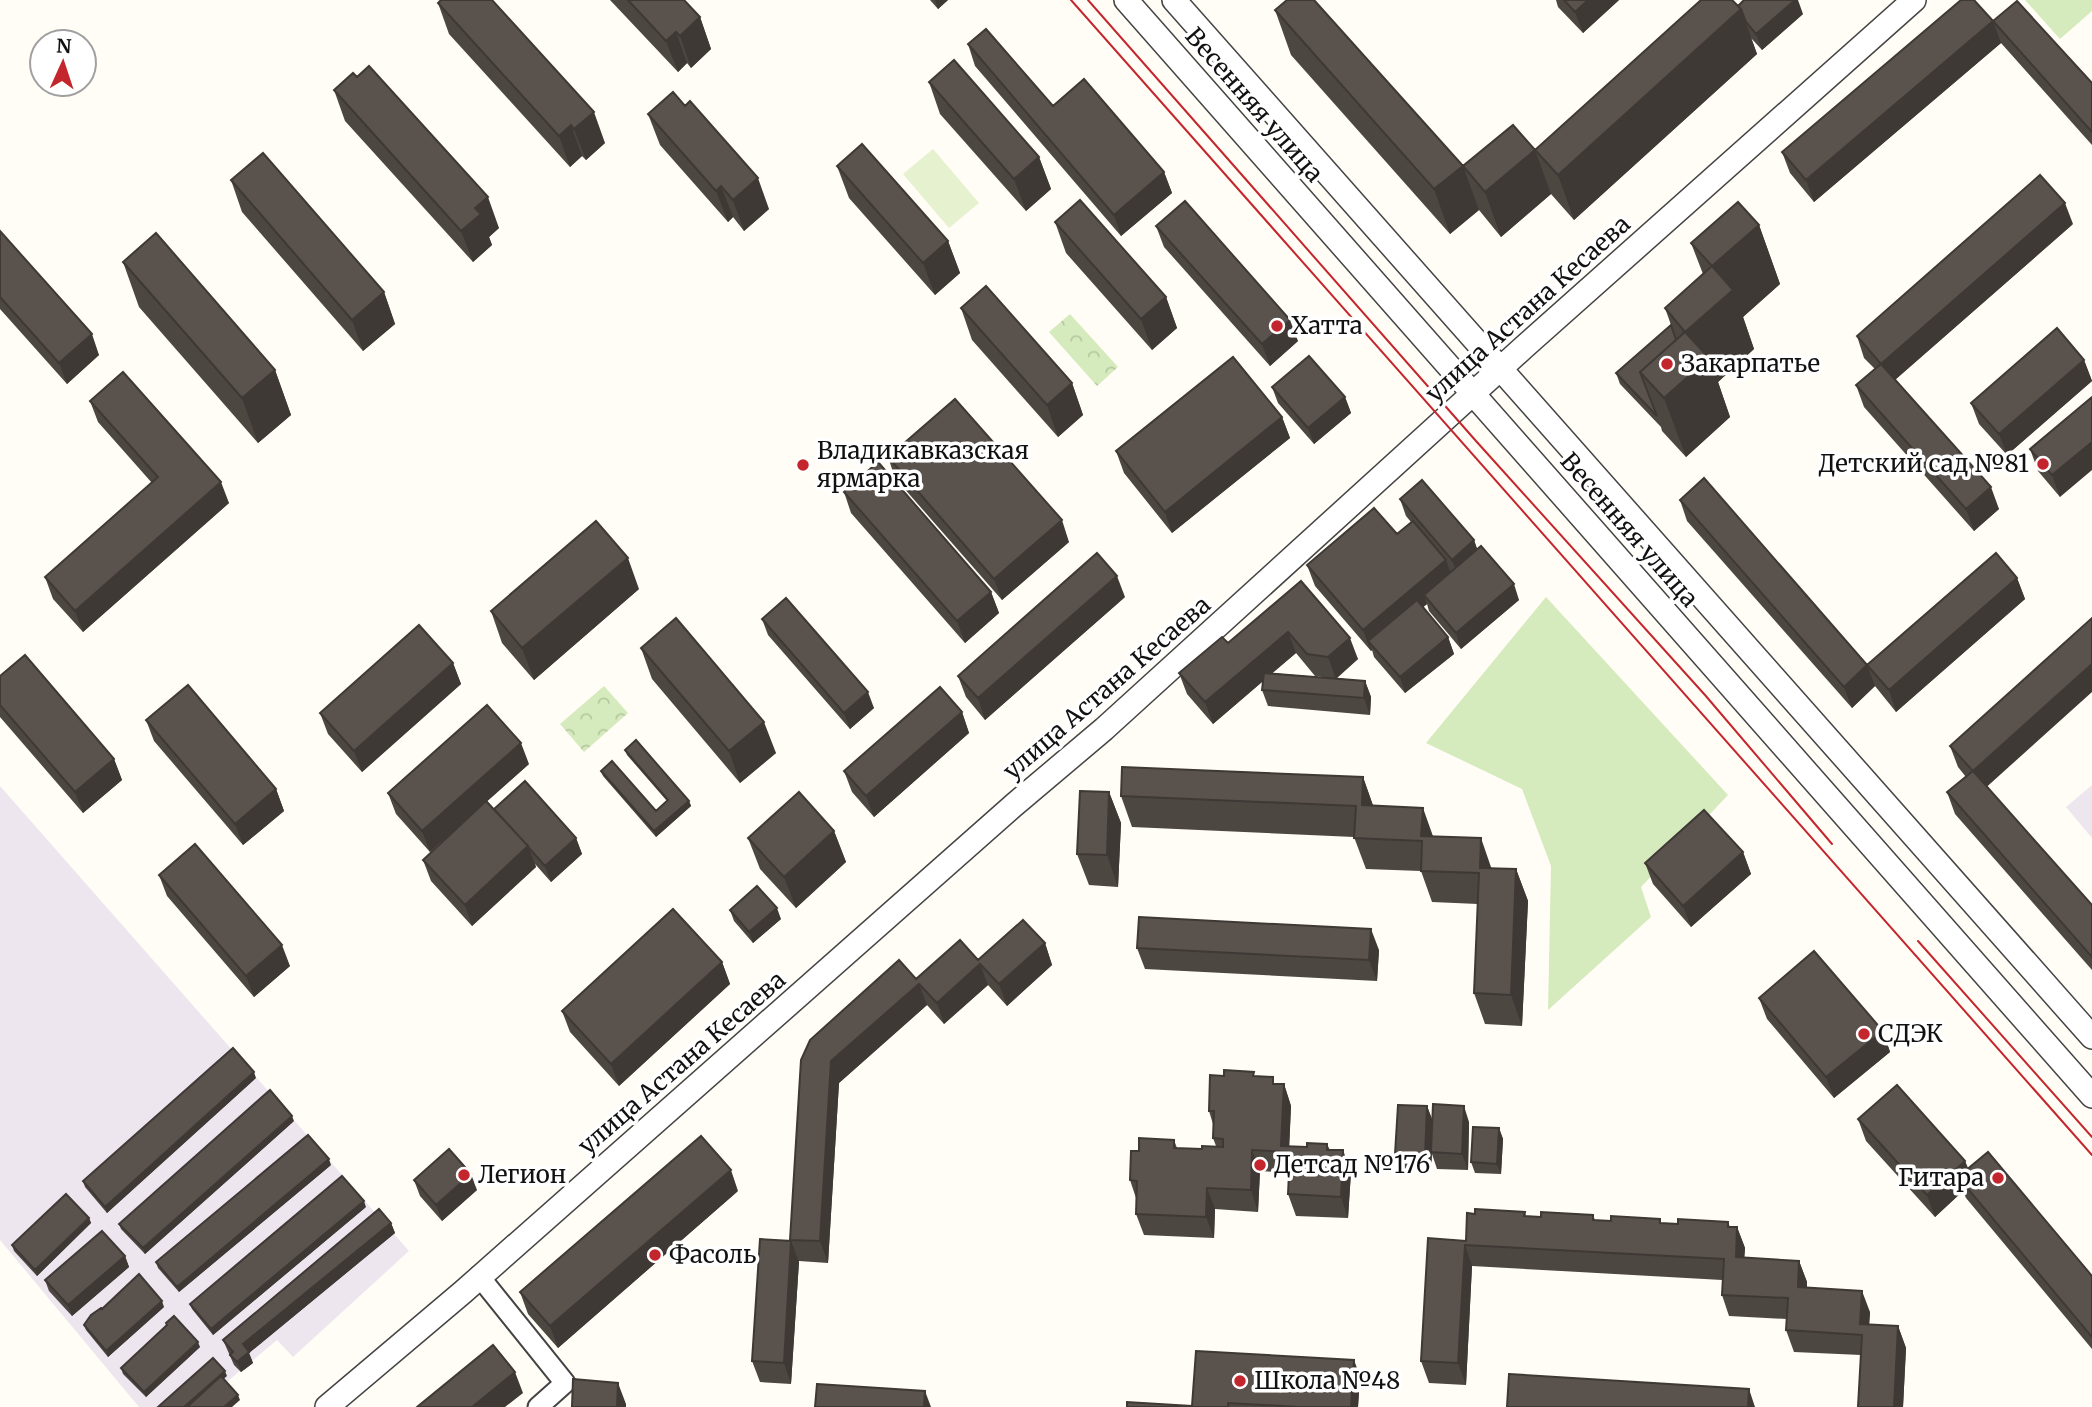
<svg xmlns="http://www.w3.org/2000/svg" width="2092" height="1407" font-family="Merriweather,serif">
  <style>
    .industrial { fill: #eee6ef }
    .grass { fill: #d5ebbd }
    .park { fill: url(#park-crowns) }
    .pitch { fill: #e6f2cf }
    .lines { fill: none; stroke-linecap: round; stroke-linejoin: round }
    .minor-casing { stroke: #444; stroke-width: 23 }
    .tertiary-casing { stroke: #444; stroke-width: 26 }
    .minor { stroke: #fff; stroke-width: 19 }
    .tertiary { stroke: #fff; stroke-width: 23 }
    .tram { stroke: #c4262e; stroke-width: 2 }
    .wall { fill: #4d4742; fill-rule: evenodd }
    .shaded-wall { fill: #3f3936 }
    .building { fill: #5a524d; stroke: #3f3936; stroke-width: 2 }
    .poi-dot { fill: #c4262e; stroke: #fff; stroke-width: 2.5 }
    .labels { text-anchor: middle; stroke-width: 7; stroke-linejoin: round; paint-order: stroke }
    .street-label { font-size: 24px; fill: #111; stroke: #fff }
    .poi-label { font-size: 24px; fill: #111; stroke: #fff; text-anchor: start }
  </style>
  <defs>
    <pattern id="park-crowns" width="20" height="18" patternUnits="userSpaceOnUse" patternTransform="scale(1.75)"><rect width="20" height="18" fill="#d5ebbd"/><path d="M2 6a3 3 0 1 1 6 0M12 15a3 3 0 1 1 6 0" fill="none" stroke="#b6c8a1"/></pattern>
  </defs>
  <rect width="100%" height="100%" fill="#fffdf5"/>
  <path class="industrial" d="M2092,785V838L2066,807Z
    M0,786L409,1251L293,1357L277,1340L197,1407H139L0,1240Z"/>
  <path class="grass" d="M2025,0H2092V11L2060,39Z
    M1546,597L1728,795L1641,887L1651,917L1548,1010L1551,866L1522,789L1426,743Z"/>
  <path class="park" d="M1070,314L1118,367L1097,386L1049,332Z
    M604,686L628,713L584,752L560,724Z"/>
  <path class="pitch" d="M933,149L979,203L949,228L903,174Z"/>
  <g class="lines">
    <g class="minor-casing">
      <path id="minor" d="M479,1276L565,1383L538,1407"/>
    </g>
    <g class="tertiary-casing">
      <path id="tertiary" d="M1126,0L2092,1096
        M1174,0L2092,1037
        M327,1407L463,1292L1014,805L1104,729L1523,348L1914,0"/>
    </g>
    <use href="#minor" class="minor"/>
    <use href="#tertiary" class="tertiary"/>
    <path class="tram" d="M1071,0L2092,1155
      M1088,0L1476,441L1705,695L1832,844
      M1918,941L2092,1137"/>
  </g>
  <path class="wall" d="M610,0H684L700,17L711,49L691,68L687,63L678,72Z
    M930,0H948L938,9Z
    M1556,0H1619L1583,33L1558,7Z
    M438,3L605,143L586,160L582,156L570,167L449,34Z
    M1738,6L1803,14L1762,50L1751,38L1757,54L1574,220L1551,194L1501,237L1479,210L1450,234L1291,55L1275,10L1463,166L1535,150Z
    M1993,21L2092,83V145L2001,43L1814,202L1790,173L1782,152Z
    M968,44L1053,106L1164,172L1172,193L1121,236L975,66Z
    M929,82L1039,157L1051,189L1026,211L940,114Z
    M334,90L499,228L489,237L492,245L473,262L345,121Z
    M648,114L769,209L744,231L733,217L728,222L660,145Z
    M837,166L948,241L960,273L935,295L849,198Z
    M231,180L384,292L395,324L363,351L242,212Z
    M1055,222L1166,297L1177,328L1152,350L1066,253Z
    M2073,224L1895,380L1999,509L1974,531L1864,407L1856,385L1875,369L1864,358L1857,336Z
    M1759,225L1780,284L1743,317L1754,349L1718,382L1730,417L1686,457L1662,431L1661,427L1620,384L1616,373L1671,325L1665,308L1703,274L1691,243Z
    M1156,226L1298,341L1270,366L1164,247Z
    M0,231L99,355L67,384L0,309Z
    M123,262L275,370L291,415L258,443L139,307Z
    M961,308L1072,383L1083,415L1058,437L972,340Z
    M2084,360L2092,381L2007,455L1979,424L1971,403Z
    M1272,387L1345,397L1351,413L1314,444L1278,403Z
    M2092,397L2060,497L2038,471L2030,449Z
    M90,401L229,503L83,632L53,599L45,577L152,483L98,422Z
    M1282,417L1290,438L1172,533L1124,473L1116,451Z
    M888,457L1069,542L1002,600L895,478Z
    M844,492L991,592L999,613L965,643L851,513Z
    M1400,499L1474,540L1477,549L1519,600L1461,649L1429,611L1427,604L1423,607L1448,637L1454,654L1405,693L1374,657L1372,650L1371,651L1315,586L1307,565L1397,534L1411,522L1406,516Z
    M1680,500L1867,665L2017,578L2025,599L1896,712L1875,686L1852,708L1687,521Z
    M1301,581L1358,659L1336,678L1365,681L1371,697L1370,715L1268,706L1262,690L1263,681L1213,724L1187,694L1179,673L1228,643ZM1296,653L1315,676L1330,678L1272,673Z
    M639,589L534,680L502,643L491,611Z
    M1125,597L985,720L966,697L958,676Z
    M762,619L874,708L850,729L768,635Z
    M641,648L776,753L740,783L652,679Z
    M453,663L461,684L362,772L328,734L320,713Z
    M0,676L114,759L122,780L83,813L0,717Z
    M962,712L969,733L874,817L852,792L844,771Z
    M146,720L276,789L284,811L243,845L154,741Z
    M1950,746L2092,905V970L1955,814L1947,792L1966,777L1958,767Z
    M625,750L689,801L691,806L656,837L603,776L601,771L656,811L667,801L627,755Z
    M529,764L487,801L494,809L576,838L582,854L551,882L535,864L536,867L472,926L431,881L423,860L471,815L430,852L396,814L388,793Z
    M1363,777L1373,806L1492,868L1516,869L1528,901L1522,1026L1485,1024L1474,993L1478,904L1432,902L1421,871L1366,869L1354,837L1132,827L1121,796Z
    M1109,792L1121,823L1118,887L1089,885L1077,854Z
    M834,831L846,862L796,908L760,869L748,838Z
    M1743,852L1751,874L1691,927L1653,884L1645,863Z
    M159,875L290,966L254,997L167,896Z
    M730,910L781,919L753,943L734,921Z
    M1045,943L1052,965L1007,1006L988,985L944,1024L927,1005L839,1083L828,1263L799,1261L791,1384L760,1382L752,1361L790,1240L801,1060L916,979L978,960Z
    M1137,948L1379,950L1377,981L1145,969Z
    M722,962L730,984L619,1086L570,1032L562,1011Z
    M1759,998L1883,1031L1890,1052L1834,1098L1767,1019Z
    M1255,1076L1276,1084H1284L1291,1106L1289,1147H1307L1327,1144L1330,1150L1351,1172L1348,1218L1296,1216L1288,1194L1289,1173L1260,1171L1258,1212L1215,1209L1214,1238L1144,1235L1136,1214V1198L1130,1180L1174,1140L1177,1148L1202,1149L1216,1146L1213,1138V1124L1209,1111Z
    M256,1078L107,1213L85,1187L83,1181Z
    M1427,1106L1432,1119L1469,1122L1468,1170L1437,1169L1432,1154L1431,1172L1401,1170L1395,1154Z
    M1858,1119L1965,1161L1968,1168L2092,1276V1349L1966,1198L1963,1191L1935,1217L1866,1141Z
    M294,1121L145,1254L121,1229L119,1224Z
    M1499,1128L1503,1139L1501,1174L1475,1173L1471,1162Z
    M331,1165L179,1292L158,1268L156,1262Z
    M414,1180L477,1190L442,1221L420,1196Z
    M738,1191L558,1348L528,1314L520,1292Z
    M366,1207L213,1335L192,1309L190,1304Z
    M1525,1212L1526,1217H1541L1593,1215L1595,1220L1678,1224L1728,1222L1730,1227H1737L1745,1248L1744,1258L1799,1261L1807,1282V1288L1870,1312L1869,1324L1898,1326L1906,1348L1903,1407H1858L1861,1355L1794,1352L1786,1330L1787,1319L1729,1316L1722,1295V1280L1472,1266L1466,1385L1429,1383L1421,1361L1466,1241Z
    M89,1218L91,1223L37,1276L14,1251L12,1245Z
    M391,1223L395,1233L249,1353L253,1363L241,1372L234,1365L223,1340Z
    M125,1256L129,1267L72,1316L49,1291L45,1280Z
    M164,1307L108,1357L86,1330L84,1325Z
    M166,1323L200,1347L146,1397L123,1374L121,1368L166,1326Z
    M1360,1376L1358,1407H1127L1192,1406Z"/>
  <path class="shaded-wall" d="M935,0H948L938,9Z
    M1588,0H1619L1583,33L1575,12Z
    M1795,0H1798L1803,14L1762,50L1756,34Z
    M1741,9L1757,54L1574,220L1558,175Z
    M700,17L711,49L691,68L680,36Z
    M1993,21L2001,43L1814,202L1806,180Z
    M676,32L687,63L678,72L666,41Z
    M594,112L605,143L586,160L574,129Z
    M571,125L582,156L570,167L559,136Z
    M1535,150L1551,194L1501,237L1485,192Z
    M1039,157L1051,189L1026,211L1014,179Z
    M1463,166L1479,210L1450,234L1434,189Z
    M1164,172L1172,193L1121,236L1114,215Z
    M758,178L769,209L744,231L733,200Z
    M721,186L733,217L728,222L716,191Z
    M488,197L499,228L489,237L492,245L473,262L461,231L475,208Z
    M2065,203L2073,224L1889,385L1881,364Z
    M1759,225L1780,284L1743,317L1754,349L1718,382L1730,417L1686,457L1664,398L1685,332L1712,266Z
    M948,241L960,273L935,295L923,263Z
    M384,292L395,324L363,351L352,320Z
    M1166,297L1177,328L1152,350L1141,319Z
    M1290,320L1298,341L1270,366L1262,344Z
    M92,334L99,355L67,384L59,363Z
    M2084,360L2092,381L2007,455L1999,434Z
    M275,370L291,415L258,443L242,398Z
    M1072,383L1083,415L1058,437L1047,405Z
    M1345,397L1351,413L1314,444L1308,428Z
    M1282,417L1290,438L1172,533L1165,512Z
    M2092,442V470L2060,497L2052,475Z
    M221,482L229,503L83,632L75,611Z
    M1991,487L1999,509L1974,531L1966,509Z
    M1062,520L1069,542L1002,600L994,579Z
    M1474,540L1480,557L1458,576L1452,560Z
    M628,558L639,589L534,680L522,648Z
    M1446,560L1454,582L1424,595L1427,604L1374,648L1368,641L1372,650L1371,651L1363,630Z
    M1117,576L1125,597L985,720L978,698Z
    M2017,578L2025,599L1896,712L1889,690Z
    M1514,584L1519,600L1461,649L1456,633Z
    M991,592L999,613L965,643L957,621Z
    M1288,632L1296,653L1213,724L1205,702Z
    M1448,637L1454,654L1405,693L1400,677Z
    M1350,638L1358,659L1336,679L1328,657Z
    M453,663L461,684L362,772L354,751Z
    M2092,664V692L1981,792L1973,771Z
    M1867,665L1875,686L1852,708L1844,687Z
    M1365,681L1371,697L1370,715L1364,698Z
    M868,692L874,708L850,729L844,713Z
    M962,712L969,733L874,817L866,796Z
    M764,722L776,753L740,783L729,751Z
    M521,743L529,764L430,852L422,831Z
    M114,759L122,780L83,813L75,792Z
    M1363,777L1374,808L1362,805Z
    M276,789L284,811L243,845L235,824Z
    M1109,792L1121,823L1118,887L1107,855Z
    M689,801L691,806L656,837L654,831Z
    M1423,808L1434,839L1421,836Z
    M834,831L846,862L796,908L784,877Z
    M576,838L582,854L551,882L545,866Z
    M1481,838L1492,870L1480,868Z
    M528,846L536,867L472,926L465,905Z
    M1743,852L1751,874L1691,927L1683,906Z
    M1516,869L1528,901L1522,1026L1511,995Z
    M777,908L781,919L753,943L749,932Z
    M1371,929L1379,950L1377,981L1369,960Z
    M1045,943L1052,965L1007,1006L999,984Z
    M282,945L290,966L254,997L246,976Z
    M722,962L730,984L619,1086L611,1064Z
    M980,964L988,985L944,1024L937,1003Z
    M919,984L927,1005L839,1083L828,1263L820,1241L831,1061Z
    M1883,1031L1890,1052L1834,1098L1826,1077Z
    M254,1072L256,1078L107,1213L105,1207Z
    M1284,1084L1291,1106L1289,1152L1281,1146Z
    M1427,1106L1433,1122L1431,1172L1425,1156Z
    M1464,1106L1469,1122L1468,1170L1462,1154Z
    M292,1116L294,1121L145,1254L143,1248Z
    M1499,1128L1503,1139L1501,1174L1497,1164Z
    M1252,1150L1260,1171L1258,1212L1251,1190Z
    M1343,1150L1351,1172L1348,1218L1341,1197Z
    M329,1159L331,1165L179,1292L177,1287Z
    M1965,1161L1973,1182L1958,1177L1963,1191L1935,1217L1927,1195Z
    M731,1170L738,1191L558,1348L550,1326Z
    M471,1174L477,1190L442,1221L436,1205Z
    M1207,1188L1215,1209L1214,1238L1206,1217Z
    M364,1201L366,1207L213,1335L211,1329Z
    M89,1218L91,1223L37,1276L35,1270Z
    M391,1223L395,1233L249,1353L253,1363L241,1372L237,1362L243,1344Z
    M1737,1227L1745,1248L1743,1279L1736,1257Z
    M791,1241L799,1262L791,1384L784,1363Z
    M1465,1245L1472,1266L1466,1385L1458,1363Z
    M125,1256L129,1267L72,1316L68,1305Z
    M1799,1261L1807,1282L1806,1309L1798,1287Z
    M1862,1291L1870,1312L1868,1345L1860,1324Z
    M162,1301L164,1307L108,1357L106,1351Z
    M1898,1326L1906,1348L1903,1407H1894Z
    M198,1342L200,1347L146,1397L144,1392Z
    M1354,1360L1360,1376L1358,1407H1351Z
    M225,1371L227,1376L192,1407H184Z
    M515,1372L523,1393L505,1407H472Z
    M618,1383L626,1404V1407H617Z
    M1749,1389L1755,1407H1748Z
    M925,1391L931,1407H924Z
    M238,1395L240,1400L232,1407H224Z"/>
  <path class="building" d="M441,0H492L594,112L574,129L571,125L559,136L438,3Z
    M628,0H684L700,17L680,36L676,32L666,41Z
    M1287,0H1314L1463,166L1434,189L1275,10Z
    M1564,0H1588L1575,12Z
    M1701,0H1732L1741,9L1558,175L1535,150Z
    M1744,0H1795L1756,34L1746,22L1741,9L1738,6Z
    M1961,0H1974L1993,21L1806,180L1782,152Z
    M2017,1L2092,83V132L1993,21Z
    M986,29L1053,106L1084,79L1164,172L1114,215L968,44Z
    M954,60L1039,157L1014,179L929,82Z
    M369,66L488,197L475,208L481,214L461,231L334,90L353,73L357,77Z
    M673,92L685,106L690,101L758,178L733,200L721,186L716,191L648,114Z
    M1513,125L1535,150L1485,192L1463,166Z
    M862,144L948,241L923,263L837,166Z
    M263,153L384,292L352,320L231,180Z
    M2040,175L2065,203L1881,364L1857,336Z
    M1080,200L1166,297L1141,319L1055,222Z
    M1185,201L1290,320L1262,344L1156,226Z
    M1738,202L1759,225L1712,266L1691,243Z
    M0,231L92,334L59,363L0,297Z
    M156,233L275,370L242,398L123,262Z
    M1712,266L1733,290L1685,332L1665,308Z
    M986,286L1072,383L1047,405L961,308Z
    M1671,325L1676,340L1640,372L1657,416L1616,373Z
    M2057,328L2084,360L1999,434L1971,403Z
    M1685,332L1709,358L1664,398L1640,372Z
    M1309,356L1345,397L1308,428L1272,387Z
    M1233,357L1282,417L1165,512L1116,451Z
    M1881,364L1991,487L1966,509L1856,385Z
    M123,372L221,482L75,611L45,577L158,477L90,401Z
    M2092,397V442L2052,475L2030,449Z
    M955,399L1062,520L994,579L888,457Z
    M878,462L991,592L957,621L844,492Z
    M1704,478L1867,665L1996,553L2017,578L1889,690L1867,665L1844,687L1680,500Z
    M1422,480L1474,540L1452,560L1400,499Z
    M1374,508L1397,534L1413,521L1446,560L1363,630L1307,565Z
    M596,521L628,558L522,648L491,611Z
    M1481,546L1514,584L1456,633L1424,595Z
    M1097,553L1117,576L978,698L958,676Z
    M1301,581L1350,638L1328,657L1307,654L1288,632L1205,702L1179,673L1222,637L1228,643Z
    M786,598L868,692L844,713L762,619Z
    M1417,600L1448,637L1400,677L1368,641Z
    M676,618L764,722L729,751L641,648Z
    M2092,618V664L1973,771L1950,746Z
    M419,625L453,663L354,751L320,713Z
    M25,655L114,759L75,792L0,705V676Z
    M1264,673L1365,681L1364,698L1262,690Z
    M188,685L276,789L235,824L146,720Z
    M940,687L962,712L866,796L844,771Z
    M487,705L521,743L422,831L388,793Z
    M636,740L689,801L654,831L601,771L612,761L656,811L668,800L625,750Z
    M1122,767L1363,777L1362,805L1423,808L1421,836L1481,838L1480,868L1516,869L1511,995L1474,993L1479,873L1421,871L1422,841L1354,838L1356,806L1121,796Z
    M1973,771L2092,905V957L1947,792Z
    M525,781L576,838L545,866L529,848L528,846L494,809Z
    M1080,791L1109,792L1107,855L1077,854Z
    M799,792L834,831L784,877L748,838Z
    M486,801L528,846L465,905L423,860Z
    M1704,810L1743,852L1683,906L1645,863Z
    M195,844L282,945L246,976L159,875Z
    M757,886L777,908L749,932L730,910Z
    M673,909L722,962L611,1064L562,1011Z
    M1139,917L1371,929L1369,960L1137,948Z
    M1023,920L1045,943L999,984L980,964L937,1003L919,984L831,1061L820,1241L790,1240L801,1060L810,1040L899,960L916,979L960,940L978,960Z
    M1814,951L1883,1031L1826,1077L1759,998Z
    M233,1048L254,1072L105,1207L83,1181Z
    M1224,1070L1254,1072L1253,1076L1273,1077V1084H1284L1281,1146L1307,1147V1143L1327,1144V1150H1343L1341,1197L1288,1194L1290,1152L1252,1150L1251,1190L1207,1188L1206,1217L1136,1214L1137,1181L1130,1180L1131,1151H1139V1138L1174,1140V1148L1202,1149V1146L1223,1147V1139L1213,1138L1214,1111H1209L1210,1075L1224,1076Z
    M1897,1085L1965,1161L1927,1195L1858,1119Z
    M270,1090L292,1116L143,1248L119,1224Z
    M1433,1104L1464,1106L1462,1154L1431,1152Z
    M1398,1105L1427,1106L1425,1156L1395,1154Z
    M1473,1127L1499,1128L1497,1164L1471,1162Z
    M308,1135L329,1159L177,1287L156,1262Z
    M701,1136L731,1170L550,1326L520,1292Z
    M449,1149L471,1174L436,1205L414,1180Z
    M1988,1152L2092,1276V1337L1958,1177Z
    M342,1176L364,1201L211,1329L190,1304Z
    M66,1194L89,1218L35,1270L12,1245Z
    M379,1209L391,1223L243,1344L249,1352L237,1362L230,1355L233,1352L223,1340Z
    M1475,1209L1525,1212L1524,1216L1541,1217V1212L1593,1215V1220L1611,1221V1216L1660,1219V1223L1678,1224V1219L1728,1222V1227H1737L1736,1257L1799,1261L1798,1287L1862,1291L1860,1324L1898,1326L1894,1407H1858L1862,1335L1786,1330L1788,1298L1722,1295L1724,1259L1465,1245L1458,1363L1421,1361L1428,1238L1466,1241L1467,1213L1475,1214Z
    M102,1231L125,1256L68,1305L45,1280Z
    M760,1239L791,1241L784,1363L752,1361Z
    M139,1274L162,1301L106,1351L84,1325L91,1315L101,1308L102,1309Z
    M174,1316L198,1342L144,1392L121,1368L167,1325L166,1323Z
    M493,1345L515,1372L472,1407H417Z
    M1196,1351L1354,1360L1351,1407H1299L1228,1403V1407H1127V1402L1192,1406Z
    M213,1358L225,1371L184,1407H158Z
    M1509,1374L1749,1389L1748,1407H1507Z
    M221,1376L238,1395L224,1407H187Z
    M573,1379L618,1383L617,1407H572Z
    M817,1384L925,1391L924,1407H815Z"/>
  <g class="poi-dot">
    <circle cx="1277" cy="326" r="7"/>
    <circle cx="1667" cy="364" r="7"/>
    <circle cx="2043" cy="464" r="7"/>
    <circle cx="803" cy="465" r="7"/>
    <circle cx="1864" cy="1034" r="7"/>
    <circle cx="1260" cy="1165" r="7"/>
    <circle cx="464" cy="1175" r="7"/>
    <circle cx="1998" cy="1178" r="7"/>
    <circle cx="655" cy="1255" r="7"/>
    <circle cx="1240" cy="1381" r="7"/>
  </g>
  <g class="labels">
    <g class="street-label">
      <text transform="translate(1254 105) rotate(49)" y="8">Весенняя улица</text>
      <text transform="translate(1528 309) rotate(-42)" y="8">улица Астана Кесаева</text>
      <text transform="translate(1629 530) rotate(49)" y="8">Весенняя улица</text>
      <text transform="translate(1107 688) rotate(-41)" y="8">улица Астана Кесаева</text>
      <text transform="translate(682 1063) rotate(-41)" y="8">улица Астана Кесаева</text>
    </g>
    <g class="poi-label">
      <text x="1291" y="334">Хатта</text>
      <text x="1681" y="372">Закарпатье</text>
      <text x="817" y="459">Владикавказская<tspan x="817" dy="28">ярмарка</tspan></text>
      <text x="2029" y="472" text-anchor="end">Детский сад №81</text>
      <text x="1878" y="1042">СДЭК</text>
      <text x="1274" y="1173">Детсад №176</text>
      <text x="478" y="1183">Легион</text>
      <text x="1984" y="1186" text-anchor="end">Гитара</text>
      <text x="669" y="1263">Фасоль</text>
      <text x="1254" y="1389">Школа №48</text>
    </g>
  </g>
  <g transform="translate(63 63) rotate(3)"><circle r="33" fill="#ffffff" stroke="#a0a0a0" stroke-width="2"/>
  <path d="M0-5L12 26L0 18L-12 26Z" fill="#c4262e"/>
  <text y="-10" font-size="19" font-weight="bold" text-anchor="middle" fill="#111111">N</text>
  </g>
</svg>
